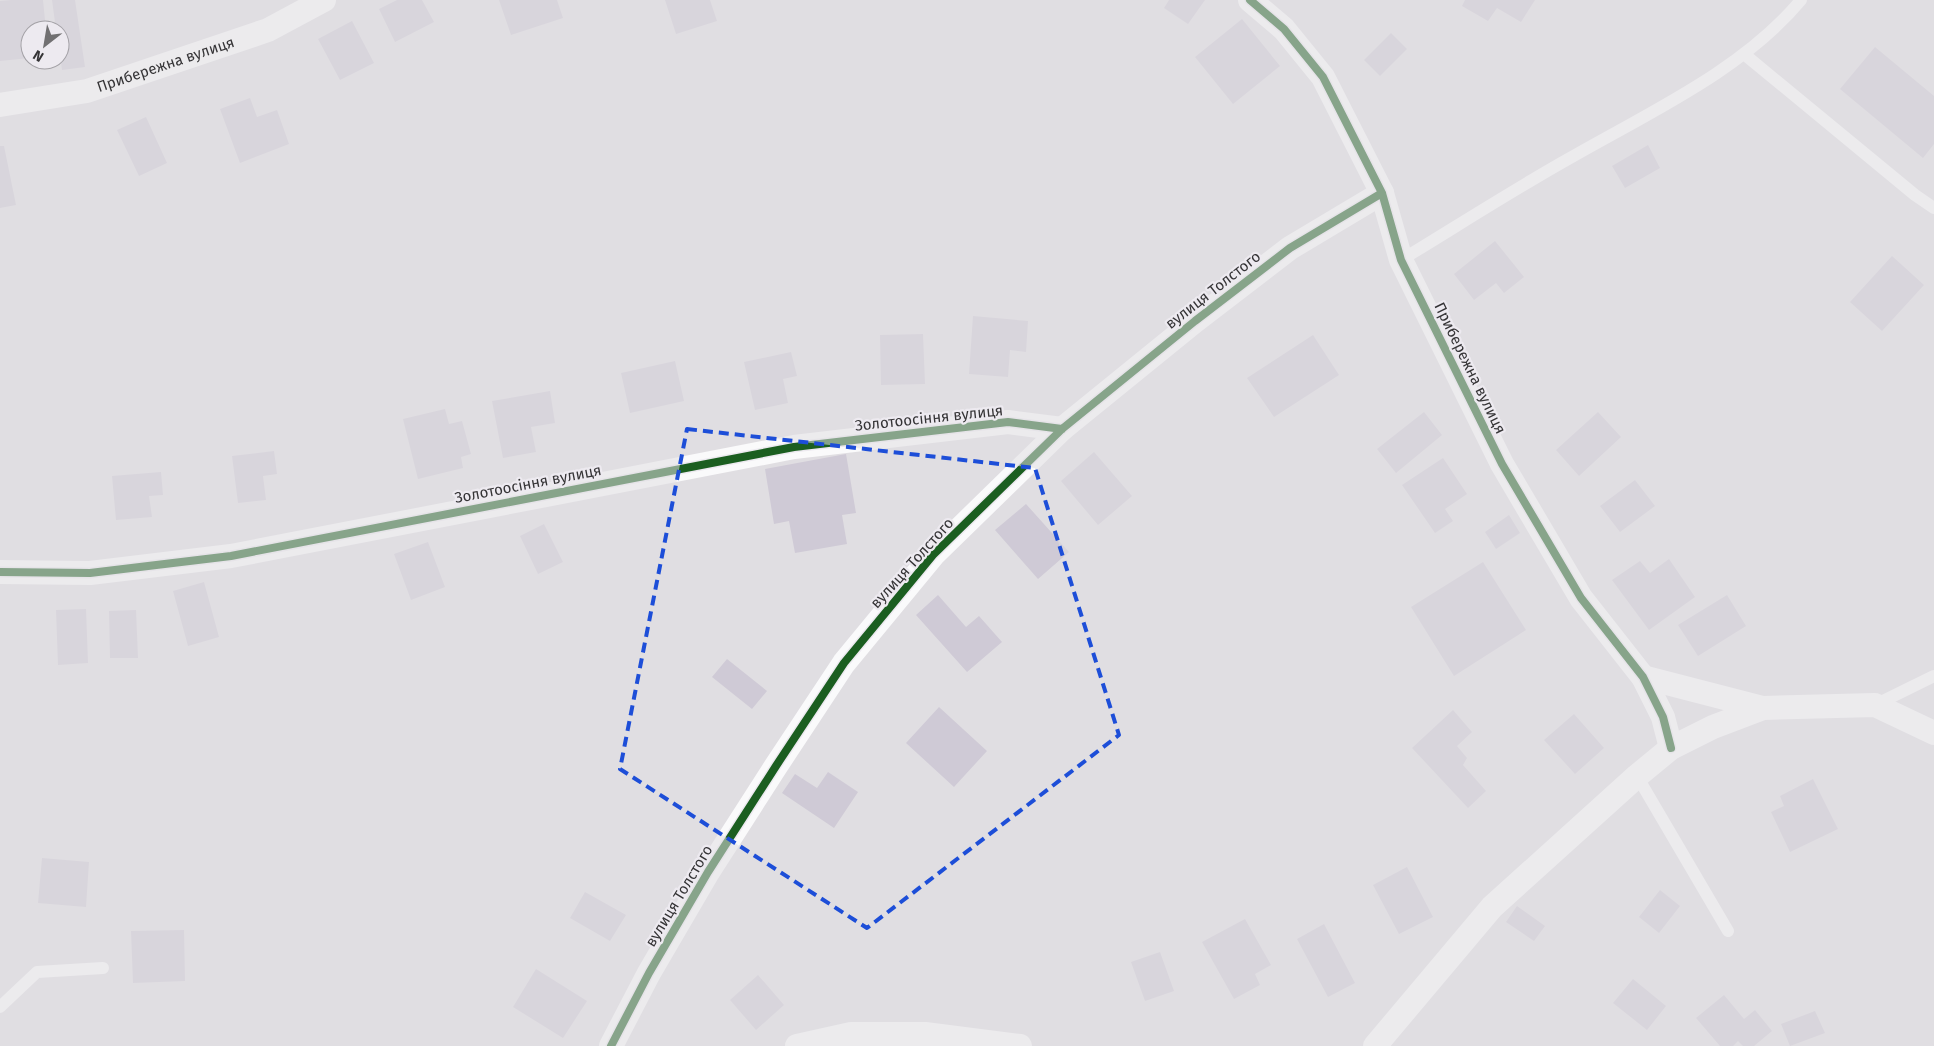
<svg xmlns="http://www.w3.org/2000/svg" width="1934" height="1046" font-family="'Fira Sans',sans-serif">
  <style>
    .building { fill: #cfcad6 }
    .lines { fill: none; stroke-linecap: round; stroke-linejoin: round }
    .lane { stroke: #fafafb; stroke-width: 12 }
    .street { stroke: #fafafb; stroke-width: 24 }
    .cycleway-casing { stroke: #edeaf0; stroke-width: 11 }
    .cycleway { stroke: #1b5e20; stroke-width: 8 }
    .marked { fill: none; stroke: #1d4ed8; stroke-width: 4; stroke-dasharray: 10 6; stroke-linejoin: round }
    .labels { text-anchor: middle; stroke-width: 4.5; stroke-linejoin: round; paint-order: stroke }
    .street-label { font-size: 15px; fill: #353436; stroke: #edeaf0 }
  </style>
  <rect width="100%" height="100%" fill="#e0dee2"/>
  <path class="building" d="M11,0H43L46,30H30V58L0,61V1Z
    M52,0H75L85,67L62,70L60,55V30H56Z
    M397,0H422L434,22L395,42L379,9Z
    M499,0H557L563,18L511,35Z
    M665,0H710L717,21L676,34Z
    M1169,0H1205L1188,24L1164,8Z
    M1465,0H1535L1521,22L1497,8L1488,21L1462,6Z
    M1242,19L1280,66L1233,104L1195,57Z
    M352,21L374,63L340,80L318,39Z
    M1391,33L1407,49L1380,76L1364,60Z
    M1875,47L1934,96V144L1923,158L1840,89Z
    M250,98L257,117L277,110L289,144L240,163L220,109Z
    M146,117L167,163L139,176L117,130Z
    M1648,145L1660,168L1625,188L1612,166Z
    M0,146H4L16,205L0,208Z
    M1495,241L1524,277L1504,293L1496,283L1474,300L1454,274Z
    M1892,256L1924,285L1882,331L1850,302Z
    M973,316L1028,321L1026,352L1010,350L1008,377L969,374Z
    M923,334L925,384L881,385L880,335Z
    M1313,335L1339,375L1274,417L1247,378Z
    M791,352L797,376L783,379L788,403L755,410L744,362Z
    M675,361L684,401L630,413L621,373Z
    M550,391L555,423L531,427L536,452L503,458L492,401Z
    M445,409L449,424L462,421L471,454L461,457L463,468L418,479L403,419Z
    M1424,412L1442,435L1396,473L1377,449Z
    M1598,412L1621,437L1579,476L1556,450Z
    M274,451L277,474L263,476L266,500L238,503L232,456Z
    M1094,452L1132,496L1098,525L1061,481Z
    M846,454L856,513L842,515L847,544L795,553L789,521L774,524L765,469Z
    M1443,458L1467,494L1445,509L1453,521L1435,533L1402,485Z
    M161,472L163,495L149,496L152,517L116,520L112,476Z
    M1635,480L1655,506L1620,532L1600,506Z
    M1026,504L1069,552L1038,579L995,530Z
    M1509,515L1520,533L1496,549L1485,532Z
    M544,524L563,562L538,574L520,536Z
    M428,542L445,587L411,600L394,554Z
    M1669,559L1695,597L1649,630L1612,580L1640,561L1650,573Z
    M1483,562L1526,630L1454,676L1411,607Z
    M204,582L219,637L188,646L173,591Z
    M938,595L966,627L979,616L1002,642L967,672L916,615Z
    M1727,595L1746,626L1698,656L1678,625Z
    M86,609L88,663L58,665L56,610Z
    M136,610L138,658H110L109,611Z
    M727,659L767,691L752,709L712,677Z
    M939,707L987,751L954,787L906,743Z
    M1453,710L1472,732L1457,746L1467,758L1463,765L1486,791L1468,808L1412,748Z
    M1574,714L1604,748L1575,774L1544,740Z
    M828,772L858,792L834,828L782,793L795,774L817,788Z
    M1813,779L1838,829L1790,852L1771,812L1784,806L1780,796Z
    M42,858L89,862L86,907L38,903Z
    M1407,867L1433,917L1399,934L1373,885Z
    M1660,890L1680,906L1659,933L1639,917Z
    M585,892L626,915L610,941L570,918Z
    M1517,906L1545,926L1534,941L1506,922Z
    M1245,919L1271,965L1255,974L1260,985L1234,999L1202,942Z
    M1324,924L1355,983L1328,997L1297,939Z
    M184,930L185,981L133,983L131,931Z
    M1160,952L1174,991L1145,1001L1131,962Z
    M536,969L587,1001L563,1038L513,1007Z
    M758,975L784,1005L756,1030L730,1000Z
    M1633,979L1666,1006L1647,1030L1613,1003Z
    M1724,995L1744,1019L1755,1010L1772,1031L1754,1046H1743L1738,1041L1733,1046H1720L1696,1018Z
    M1815,1011L1825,1033L1790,1046L1781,1024Z"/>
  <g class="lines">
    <path class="lane" d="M1744,54L1915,195L1934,208
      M1401,260C1457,226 1513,190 1570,158C1648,113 1743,70 1801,0
      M1875,705L1934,676
      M1637,776L1728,931
      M0,1007L37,972L103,968"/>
    <g class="street">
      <path d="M1250,0L1284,29L1323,77L1382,193L1401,260L1502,464L1581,598L1643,677L1663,717L1671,748"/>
      <path id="s1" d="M0,105L87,91L268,30L324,0"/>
      <path d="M0,572L90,573L231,556L794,447L1008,422L1062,429"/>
      <path d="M1643,677L1763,708"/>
      <path d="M611,1046L649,973L708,872L776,766L844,663L933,555L1062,429L1195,321L1290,248L1382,193"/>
      <path d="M797,1046L851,1034H925L1020,1046"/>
      <path d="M1375,1046L1492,907L1637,776L1671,748L1713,727L1763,708L1875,705L1934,733"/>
    </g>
    <g class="cycleway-casing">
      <path id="cycleway" d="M1250,0L1284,29L1323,77L1382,193L1401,260L1502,464L1581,598L1643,677L1663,717L1671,748
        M0,572L90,573L231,556L794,447L1008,422L1062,429
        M611,1046L649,973L708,872L776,766L844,663L933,555L1062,429L1195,321L1290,248L1382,193"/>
    </g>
    <use href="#cycleway" class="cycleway"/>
  </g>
  <path d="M0 0H1934V1046H0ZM687,429L1035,468L1119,735L867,928L620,769Z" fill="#e0dee2" fill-opacity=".55" fill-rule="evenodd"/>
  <path class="marked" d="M687,429L1035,468L1119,735L867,928L620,769Z"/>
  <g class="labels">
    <g class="street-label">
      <text dy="5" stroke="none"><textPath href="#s1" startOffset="171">Прибережна вулиця</textPath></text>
      <text transform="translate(1213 290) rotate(-38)" y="5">вулиця Толстого</text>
      <text transform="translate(1470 368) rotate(64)" y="5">Прибережна вулиця</text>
      <text transform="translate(929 418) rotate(-6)" y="5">Золотоосіння вулиця</text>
      <text transform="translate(528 484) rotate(-11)" y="5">Золотоосіння вулиця</text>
      <text transform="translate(912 563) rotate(-48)" y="5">вулиця Толстого</text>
      <text transform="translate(679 896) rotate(-59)" y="5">вулиця Толстого</text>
    </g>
  </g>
  <g transform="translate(45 45) rotate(211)"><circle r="24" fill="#edeaf0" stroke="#a3a1a6"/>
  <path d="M0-4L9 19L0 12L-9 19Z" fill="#717072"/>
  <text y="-8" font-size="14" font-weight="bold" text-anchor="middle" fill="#353436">N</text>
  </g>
</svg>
